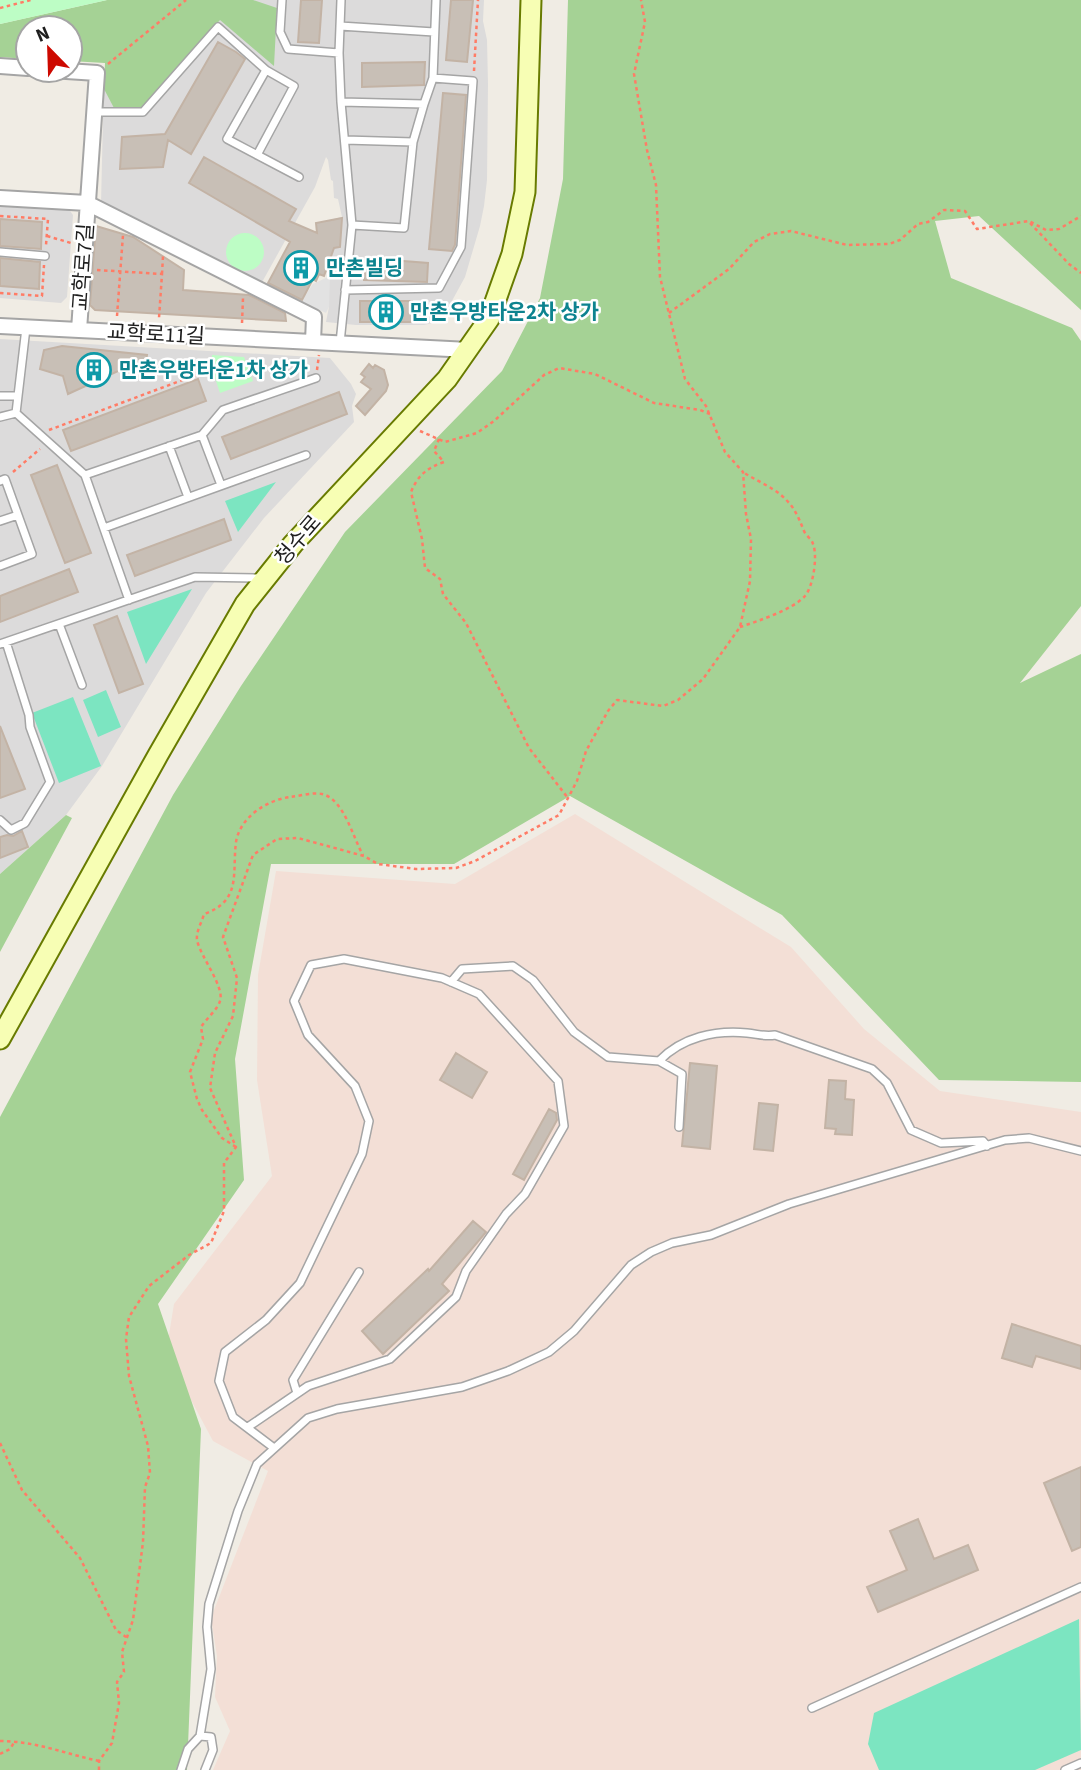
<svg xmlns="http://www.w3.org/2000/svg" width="1081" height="1770" font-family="'Source Sans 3','Noto Sans KR',sans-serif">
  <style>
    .residential { fill: #dcdbdb }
    .military { fill: #f3dfd6 }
    .forest { fill: #a5d295 }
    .park { fill: #bdfdc5 }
    .pitch { fill: #7ce5c1 }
    .parking { fill: #e2e2e2 }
    .building { fill: #c8bfb6; stroke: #c3b3a5; stroke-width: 2 }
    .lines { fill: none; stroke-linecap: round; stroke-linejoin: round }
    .service-casing { stroke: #a5a5a5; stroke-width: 10 }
    .minor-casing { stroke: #a5a5a5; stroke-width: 18 }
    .secondary-casing { stroke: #687b00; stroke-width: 23 }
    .path { stroke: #ff7c66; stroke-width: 2.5; stroke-dasharray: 3.5 3.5; stroke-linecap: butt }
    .service { stroke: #fff; stroke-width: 7 }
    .minor { stroke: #fff; stroke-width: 14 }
    .secondary { stroke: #f7feb4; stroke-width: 19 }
    .labels { text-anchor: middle; stroke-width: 5; stroke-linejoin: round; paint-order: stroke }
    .street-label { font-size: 21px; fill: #1e1e1e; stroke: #fff }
    .culture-label { font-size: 21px; font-weight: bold; fill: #0d838f; stroke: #fff; text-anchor: start }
  </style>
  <rect width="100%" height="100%" fill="#f0ece4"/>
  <path class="residential" d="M201,0H484L483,21L487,40L488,84L487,180L484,206L480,226L465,277L441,321L424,325H356L326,322L329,307V256L316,223L342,217L338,199L334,198L333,181L331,180L328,160L326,157L315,187L261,284L101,204L104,74Z
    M0,204L68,208L73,215L67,297L61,303L0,298Z
    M0,339L330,358L351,384L356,394L352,406L354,422L264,518L206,593L102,766L66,815L0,874Z"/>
  <path class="military" d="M575,814L791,947L864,1029L940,1091L1081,1112V1770H213L230,1731L215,1697L217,1656L211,1618L268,1471L213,1441L166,1353L174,1304L272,1176L257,1080L258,975L276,871L455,884Z"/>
  <path class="forest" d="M107,0H253L277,8L274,66L220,20L141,108H114L104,89L105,63L70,61V28H28V59L0,57V24Z
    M568,0H1081V310L979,216L935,221L951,278L1072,328L1081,341V606L1020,683L1081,654V1082L939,1080L782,915L570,796L454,864H271L235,1059L244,1180L158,1304L201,1429L187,1770H0V1117L173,795L241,686L345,532L502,371L540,298L563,179Z
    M66,815L72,818L0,952V874Z"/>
  <path class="park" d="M0,0H107L0,24Z
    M226 252a19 19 0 1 1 38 0a19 19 0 1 1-38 0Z
    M212,355L244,357L253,381L220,393L212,369Z"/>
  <path class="pitch" d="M276,482L238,532L225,501Z
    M192,589L146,664L127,612Z
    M106,690L121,727L98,737L83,700Z
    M73,697L101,766L59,783L32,713Z
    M1079,1619L1081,1750L1035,1770H879L868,1744L874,1713Z"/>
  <path class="parking" d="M330,276L329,307L326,313L301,301L313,284Z"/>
  <path class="building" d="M301,0H322L319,43L298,42Z
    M451,0H473L467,62L446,60Z
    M218,42L236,52L245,59L191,154L168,140L163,167L120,169L122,137L165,134Z
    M425,62L424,85L362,87V63Z
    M443,93L466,95L455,245L452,251L429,249Z
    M204,157L296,209L289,221L317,233L316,223L342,218L340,247L334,248L324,276L319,274L316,281L313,279L302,300L268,283L290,242L189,183Z
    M0,219L42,222L41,249L0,246Z
    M96,226L133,237L184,270L183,290L249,295L285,313L286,321L95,310L90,305Z
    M0,258L40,262L39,289L0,286Z
    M365,258L428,263L427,282L364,280Z
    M360,301H412V322H360Z
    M62,346L147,355L144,373L118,371L68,394L63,376L40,369L44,350Z
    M369,364L373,368L375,365L384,370L388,385L386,391L365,415L356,406L371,389L361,382L365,377L361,374Z
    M198,379L206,401L71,451L63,430Z
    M339,392L347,414L231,459L222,437Z
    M57,465L91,553L65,563L31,475Z
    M224,519L231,540L135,576L127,555Z
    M69,569L78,592L0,622V596Z
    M117,616L143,684L119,693L94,625Z
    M0,726L25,789L0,798Z
    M22,831L28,847L0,858V837L7,835L13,836Z
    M456,1053L487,1072L472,1098L440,1080Z
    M690,1063L717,1066L710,1149L682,1146Z
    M829,1080L846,1081L845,1099L854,1100L852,1135L835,1134L836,1129L825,1128Z
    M759,1103L778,1105L773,1151L754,1149Z
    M549,1109L556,1113L557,1120L524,1180L513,1174Z
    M473,1221L486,1232L442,1284L449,1291L383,1354L362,1331L428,1269L429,1271Z
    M1012,1324L1081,1346V1369L1036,1356L1032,1367L1002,1358Z
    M1081,1467V1547L1072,1551L1044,1483Z
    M918,1519L934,1559L968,1545L978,1570L878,1612L867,1587L907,1570L890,1531Z"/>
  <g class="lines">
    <g class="service-casing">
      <path id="service" d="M282,0L280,32L288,49L339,53
        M341,0L339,53L341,102
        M340,26L434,32
        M424,104L433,78L436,0
        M95,112H143L218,27L266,70L227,139L299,177
        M345,140L413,142
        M257,155L294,86L266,70
        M0,252L45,256
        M345,290L439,288L461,247L473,81L433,78
        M26,328L16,413L85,475L129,600
        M340,343L352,225L404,228L413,142L424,104L341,102L352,225
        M0,396H18
        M0,417L16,413
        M202,435L221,485
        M169,446L188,497
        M85,475L202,435L223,410L316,378
        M0,481L5,479L32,554L0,566
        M0,521L18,515
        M104,528L306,455
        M59,624L82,685
        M0,644L195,577L262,578
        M0,820L11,830L25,823L50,782L30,727L29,715L6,642
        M451,982L462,969L513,966L533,980L574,1032L608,1057L659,1061L682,1074L679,1127
        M659,1061C682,1037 715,1030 747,1033C758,1034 765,1037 775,1035L872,1069L887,1083L911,1130L941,1143L983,1141L987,1146
        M297,1393L293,1380L359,1272
        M248,1427L308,1386L390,1359L456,1297L466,1271L506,1214L525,1194L564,1126L558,1081L479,994L442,978L344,959L311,965L294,1001L308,1035L355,1086L369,1121L362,1154L300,1283L266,1320L225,1352L219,1381L233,1417L274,1448
        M812,1708L1081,1587
        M200,1736L211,1737L213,1750L205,1770
        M181,1770L188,1749L200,1736L211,1669L207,1627L209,1604L238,1511L257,1464L308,1418L337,1409L462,1387L508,1371L549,1352L574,1331L631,1265L651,1252L672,1243L711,1235L789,1204L1005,1140L1029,1138L1081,1151
        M1065,1770L1081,1763"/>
    </g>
    <g class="minor-casing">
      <path id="minor" d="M0,66L28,68
        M51,70L97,73L79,330
        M0,198L87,203L314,317L313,342
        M0,326L469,350"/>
    </g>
    <g class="secondary-casing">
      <path id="secondary" d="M0,1039L158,755L245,604L293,544L447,379L489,319L512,254L525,192L531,0"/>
    </g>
    <path class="path" d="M0,8L31,0
      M108,64L186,0
      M474,71L478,0
      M0,216L48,219L46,245
      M1030,223L1069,264L1081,273
      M47,236L71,243
      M97,270L162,274L159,318
      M162,274L163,256
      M0,293L42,296L44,265
      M669,313L729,269L754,242L770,234L791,231L847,245L889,244L900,240L918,224L928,222L944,210L965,211L977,229L1029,221L1046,230L1059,229L1081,216
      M117,316L123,235
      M242,323L243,298
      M317,370L319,355
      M49,430L212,369
      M420,431L445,442L477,433L494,421L544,375L559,368L595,374L654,403L700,410L710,414
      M439,439L434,451L444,462C427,468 418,475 411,492L422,539L425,568L440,579L443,594L466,623L529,748L568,798
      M13,472L40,449
      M740,627C758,621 792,610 805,596C813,587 818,556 813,544C812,539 806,536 804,531C798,516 794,506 781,495C770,486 755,480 743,472
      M236,1147L222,1138L202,1110L197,1099L190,1072L203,1039L201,1027C206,1019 218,1009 220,1001C225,987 200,956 197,940C196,931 202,922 204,914C242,901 232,873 236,842C240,817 267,800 290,797C300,796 313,792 322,794C344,799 353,838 363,855
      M0,1443L22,1490L80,1558L116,1630L126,1637
      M0,1741C35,1741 66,1754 99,1761
      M0,1754L10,1749L15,1741
      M99,1770V1761L112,1743L119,1703L117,1682L124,1672L122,1652L133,1620L143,1542L145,1487L150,1473L148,1446L129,1376L126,1339L129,1317L149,1286L189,1255L211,1243L224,1211V1163L236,1147L210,1088L215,1053L233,1016L237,978L223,937L253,855L277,839L298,838L364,856L378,864L416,869L456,868L475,861L559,815L577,781L586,751L608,711L617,700L663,706L678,700L703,679L740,627L750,581L751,539L746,514L743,472L725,452L706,406L685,379L660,277L656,185L647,150L634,74L645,22L641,0"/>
    <use href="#service" class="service"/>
    <use href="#minor" class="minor"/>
    <use href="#secondary" class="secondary"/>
  </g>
  <defs>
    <g id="building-ring" transform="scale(1.75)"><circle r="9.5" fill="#fff" stroke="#0f9aa8" stroke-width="1.5"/><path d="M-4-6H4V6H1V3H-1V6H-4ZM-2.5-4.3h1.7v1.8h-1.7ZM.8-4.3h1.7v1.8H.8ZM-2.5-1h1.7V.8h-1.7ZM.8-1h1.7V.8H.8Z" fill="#0f9aa8"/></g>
  </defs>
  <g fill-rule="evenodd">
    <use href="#building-ring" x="301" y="268"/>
    <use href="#building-ring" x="386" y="312"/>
    <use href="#building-ring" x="94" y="370"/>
  </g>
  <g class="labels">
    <g class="street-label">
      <text transform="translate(83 267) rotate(-86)" y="7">교학로7길</text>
      <text transform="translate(156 334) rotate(3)" y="7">교학로11길</text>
      <text transform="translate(298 540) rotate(-49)" y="7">청수로</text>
    </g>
    <g class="culture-label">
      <text x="326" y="275">만촌빌딩</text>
      <text x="410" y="319">만촌우방타운2차 상가</text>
      <text x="119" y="377">만촌우방타운1차 상가</text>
    </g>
  </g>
  <g transform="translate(49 49) rotate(337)"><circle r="33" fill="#ffffff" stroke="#a5a5a5" stroke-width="2"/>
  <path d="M0-5L12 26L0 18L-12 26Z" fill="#cd0900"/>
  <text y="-10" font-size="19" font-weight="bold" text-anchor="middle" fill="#1e1e1e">N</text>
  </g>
</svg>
